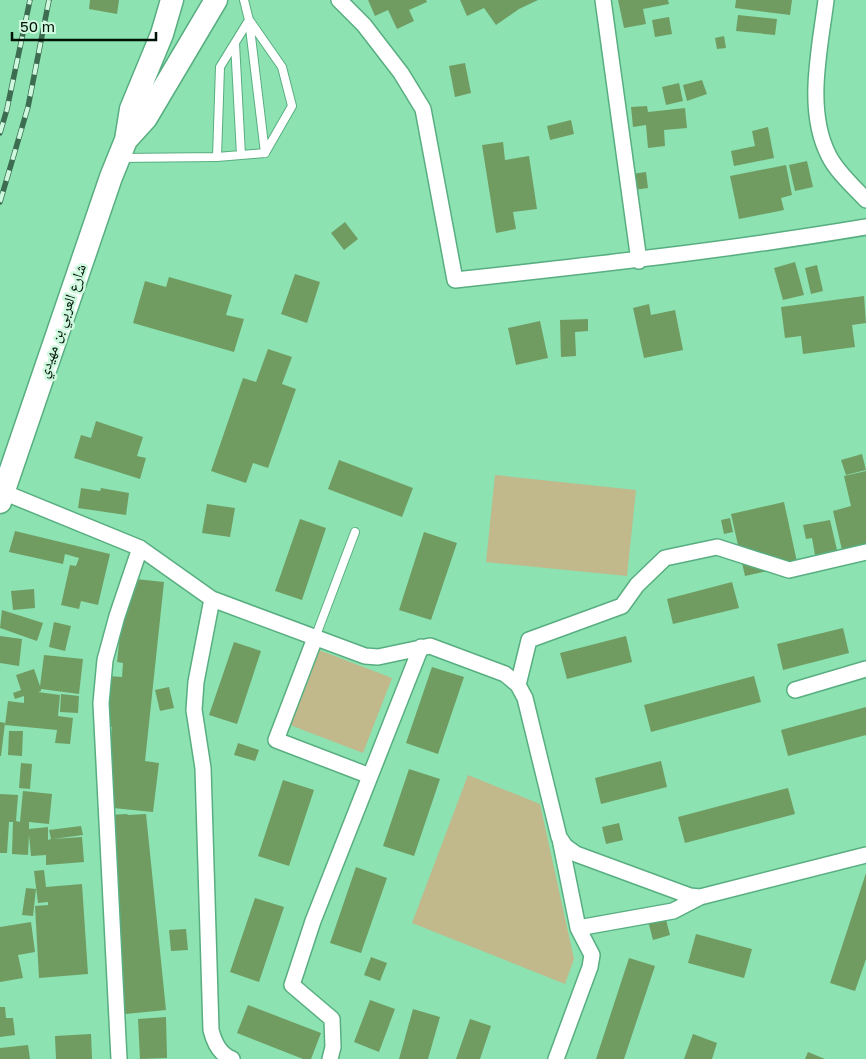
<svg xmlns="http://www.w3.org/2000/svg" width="866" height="1059" font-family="'Golos Text','Noto Naskh Arabic',sans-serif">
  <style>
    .green { fill: #c1b88c }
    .building { fill: #709c62 }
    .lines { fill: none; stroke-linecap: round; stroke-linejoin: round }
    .service-casing { stroke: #58ae80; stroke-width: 10 }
    .minor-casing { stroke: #58ae80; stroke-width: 18 }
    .secondary-casing { stroke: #58ae80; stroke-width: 25 }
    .service { stroke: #fff; stroke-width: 8 }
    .minor { stroke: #fff; stroke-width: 15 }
    .secondary { stroke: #fff; stroke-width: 22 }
    .rail-casing { stroke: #3d6d51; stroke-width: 5.5 }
    .rail { stroke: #cff9df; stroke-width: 4; stroke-dasharray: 11; stroke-linecap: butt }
    .labels { text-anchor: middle; stroke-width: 5; stroke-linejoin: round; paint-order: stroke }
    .street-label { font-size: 15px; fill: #001307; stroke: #cff9df }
  </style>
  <rect width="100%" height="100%" fill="#8ce2b1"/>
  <path class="green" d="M495,475L636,490L627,576L486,562Z
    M319,650L392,678L363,753L290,725Z
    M468,775L540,804L574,959L565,984L412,923Z"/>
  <path class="building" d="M90,0H119L117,14L89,9Z
    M368,0H426L427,2L409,10L414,21L397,29L388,10L375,16Z
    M460,0H538L519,9L496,25L484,8L467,16Z
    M618,0H668L669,4L643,9L646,24L624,28Z
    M736,0H792L790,15L735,8Z
    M738,15L777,19L775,35L736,31Z
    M669,17L672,34L655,37L652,20Z
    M724,36L726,48L717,49L715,38Z
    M465,63L471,93L455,97L449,66Z
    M702,80L707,94L687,101L683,85Z
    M679,83L683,101L666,105L662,87Z
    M647,106L648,112L685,108L687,128L664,130L665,146L648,148L646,125L633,127L631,107Z
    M571,120L574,134L550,140L547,126Z
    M768,127L774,158L734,166L731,151L755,146L752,131Z
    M503,142L505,160L529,156L537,209L513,212L516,229L496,233L482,145Z
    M807,161L813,187L795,191L789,165Z
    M786,165L792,195L781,198L784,210L739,219L730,176Z
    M646,172L648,188L626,191L624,175Z
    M345,222L358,239L344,250L331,233Z
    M795,262L804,295L783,300L774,268Z
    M817,265L823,291L811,294L805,268Z
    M295,274L320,282L307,323L281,314Z
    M169,277L232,295L226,315L244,319L234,352L133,323L145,281L166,287Z
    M864,296L866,323L852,325L855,347L803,354L801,336L785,338L781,307Z
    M649,304L651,315L675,310L683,350L644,358L633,308Z
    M588,319V331L575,332L576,356L561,357L560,320Z
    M540,321L548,358L516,365L508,328Z
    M268,349L292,357L282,384L296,389L268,468L253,463L246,483L211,471L243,378L256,382Z
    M96,421L143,437L137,456L146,458L140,479L74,458L81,435L91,438Z
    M862,454L866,470L846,475L841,460Z
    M339,460L413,488L402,517L328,489Z
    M866,471V544L842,550L833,511L851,506L844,476Z
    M81,488L100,491L101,488L129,493L126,515L78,508Z
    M784,502L797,562L777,569L745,576L731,514Z
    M207,504L235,508L230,537L202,533Z
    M730,518L733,532L724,534L721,520Z
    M300,519L326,528L302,600L275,591Z
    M830,520L837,550L815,555L812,538L806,539L803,525Z
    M15,531L110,554L98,605L81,601L79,609L61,605L70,565L76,566L79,558L65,554L63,564L9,552Z
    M424,532L457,543L431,620L399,610Z
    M126,578L164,582L145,761L159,763L153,812L103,807L112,727L104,726L109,676L122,677L123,663L117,662Z
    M732,582L739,608L673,624L667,599Z
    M34,589L35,608L13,610L11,591Z
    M2,610L43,623L37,641L0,628Z
    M54,622L71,626L65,651L49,647Z
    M843,628L849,653L783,670L777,644Z
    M0,636L22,639L19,666L0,663Z
    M626,636L632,662L567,679L560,653Z
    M234,642L261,651L237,724L209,715Z
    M44,655L83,659L79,694L41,689V691L38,692L60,695L58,716L73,718L70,744L55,743L57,730L5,725L8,701L24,703V696L15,699L13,693L21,690L16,675L34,669L40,686Z
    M432,667L464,677L438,754L406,743Z
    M754,676L761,702L651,732L644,705Z
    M169,687L174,708L160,711L155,690Z
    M61,694L79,696L78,713L60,712Z
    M866,707V735L788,756L781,730Z
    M0,722L5,723L1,756H0Z
    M9,731H23L22,756L8,755Z
    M238,743L259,750L255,761L234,755Z
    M661,761L667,787L601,804L595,778Z
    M21,763L32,764L30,789L19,788Z
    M409,769L440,779L414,856L383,846Z
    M283,780L314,790L289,866L258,856Z
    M788,788L795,814L685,843L678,817Z
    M23,791L52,794L49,824L29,822V829L48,827V840L51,839L49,830L81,826L83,835L53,839L82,837L84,862L46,865V855L31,856L29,835L28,855L12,854L13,822H9L7,853H0V794L18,795L16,821L20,822Z
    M127,814L128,815L146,814L166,1010L125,1014L109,851L108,815Z
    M619,823L623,840L606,844L602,827Z
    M356,867L387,878L361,953L330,943Z
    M44,870L46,887L82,884L88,974L39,978L35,906L48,905V902L38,903L34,871Z
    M866,873V959L855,991L830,983Z
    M26,888L36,889L33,916L22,915Z
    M255,898L284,907L259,982L230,972Z
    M665,916L670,935L653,940L648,921Z
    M31,922L35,952L18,955L23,978L0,982V927Z
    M186,929L188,950L171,951L169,930Z
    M696,934L752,949L744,978L688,963Z
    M371,957L387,963L380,981L364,975Z
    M629,958L655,966L624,1059H596Z
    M370,1000L395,1009L379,1052L354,1042Z
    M248,1005L321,1033L311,1059H303L237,1033Z
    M0,1007H5L6,1018H13L15,1035L0,1037Z
    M413,1009L440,1017L428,1059H399Z
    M166,1017L167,1058L140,1059L138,1019Z
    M470,1019L491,1026L480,1059H456Z
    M91,1034L92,1059H56L55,1036Z
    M693,1034L717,1043L712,1059H684Z
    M28,1045L30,1059H0V1048Z
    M808,1052L825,1059H805Z"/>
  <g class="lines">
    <g class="service-casing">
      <path id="service" d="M250,21L282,67L292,106L265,153
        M241,155L265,153L249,20
        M217,157L241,155L235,43
        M120,158L217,157L220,67L249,20L244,0
        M315,638L355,532"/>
    </g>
    <g class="minor-casing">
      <path id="minor" d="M339,0L364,25L401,73L423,109L455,280C593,265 729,250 866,227
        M603,0L639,261
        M826,0C820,49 805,110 829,156C837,172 854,187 866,200
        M3,492L140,548L212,599L365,656L378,657L430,646L505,674L518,685L525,698L559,837L565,846L576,854L690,896L700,897L866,855
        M212,599L196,682L194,710L203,768L211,1030C214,1042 219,1054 232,1059
        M315,638L276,740L370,776
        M518,685L529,640L622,606L637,585L665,558L717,547L789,570L866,552
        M795,690L866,669
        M578,928L673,911L700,897
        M119,1059L101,703L105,660L117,616L140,548
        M330,1059L333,1047L332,1019L292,985L313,921L421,647
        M556,1059L590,967L592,955L578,928L560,839"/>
    </g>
    <g class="secondary-casing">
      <path id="secondary" d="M126,140L146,118L216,0
        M0,502L111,177L126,140L131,109L162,34L172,0"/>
    </g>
    <use href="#service" class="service"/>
    <use href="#minor" class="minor"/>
    <use href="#secondary" class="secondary"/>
    <g class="rail-casing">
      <path id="rail" d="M0,133L7,109L30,0
        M0,202L28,107L49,0"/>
    </g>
    <use href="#rail" class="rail"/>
  </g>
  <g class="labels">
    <g class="street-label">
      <text transform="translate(62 321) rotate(-71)" y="5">ﺷﺍﺭﻉ ﺍﻟﻌﺮﺑﻲ ﺑﻦ ﻣﻬﻴﺩﻱ</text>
    </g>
  </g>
  <path d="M12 32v8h144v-8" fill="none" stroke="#001307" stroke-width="2.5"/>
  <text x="20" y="32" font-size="15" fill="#001307" stroke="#cff9df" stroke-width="4" paint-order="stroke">50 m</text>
</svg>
